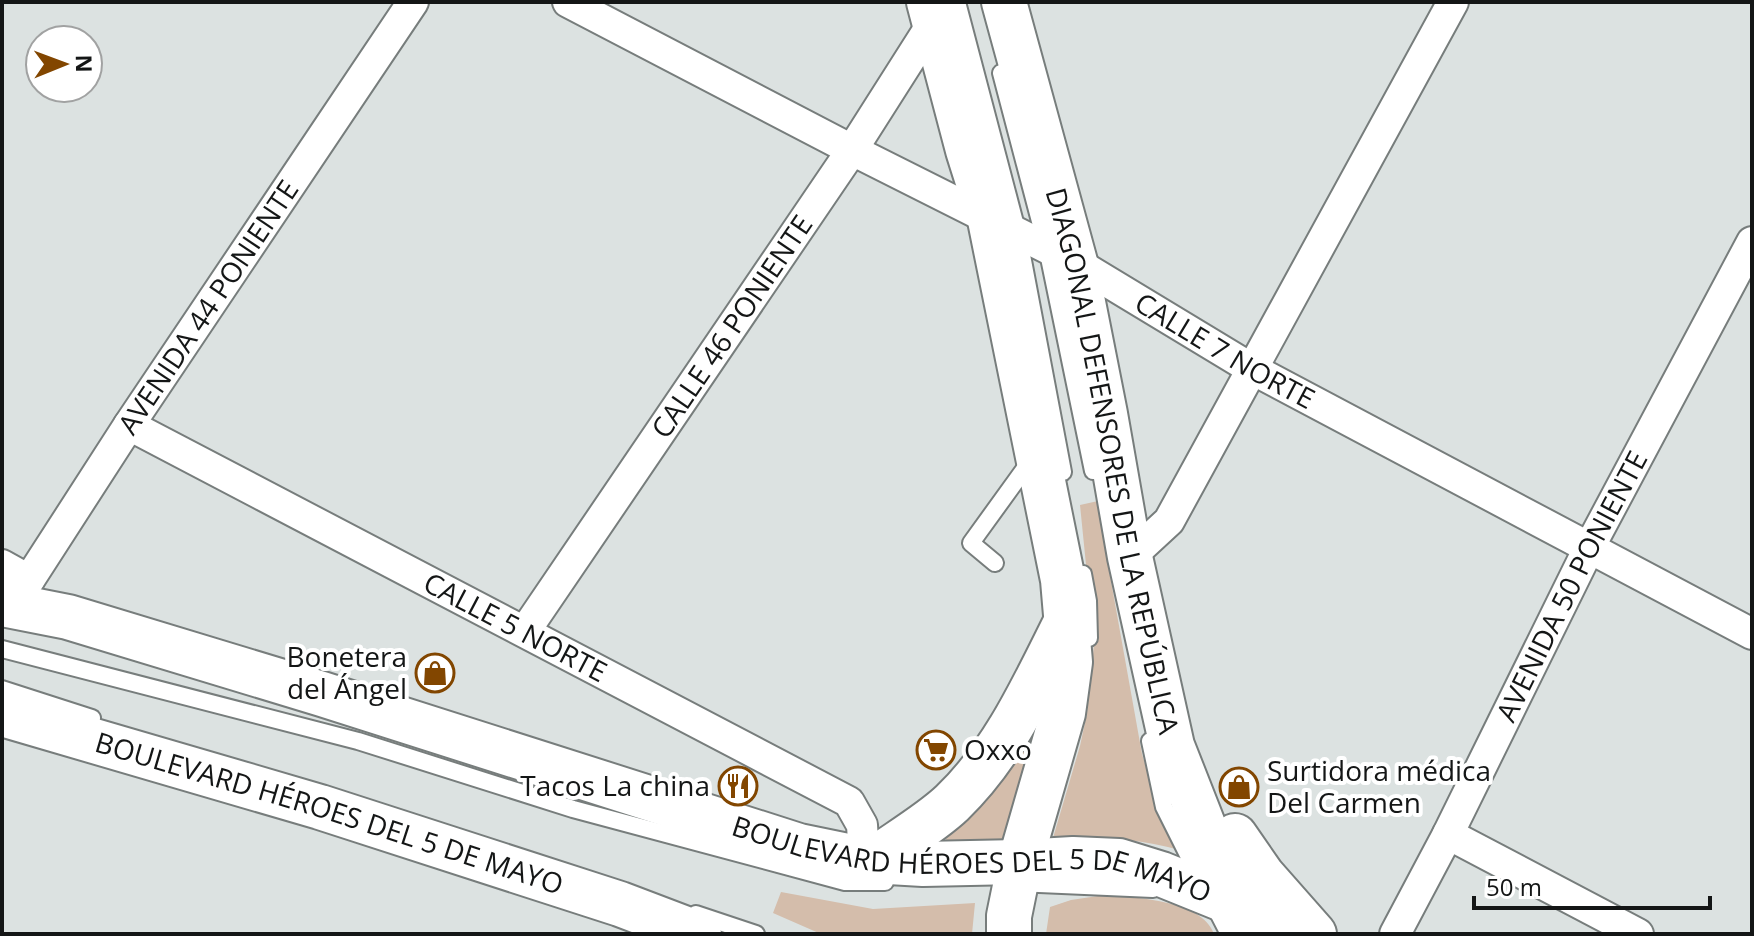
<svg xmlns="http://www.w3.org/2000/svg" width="1754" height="936" font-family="'Open Sans',sans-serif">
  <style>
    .green { fill: #d4bdab }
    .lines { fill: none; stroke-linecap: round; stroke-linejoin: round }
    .lane-casing { stroke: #777d7c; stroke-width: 20 }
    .street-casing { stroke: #777d7c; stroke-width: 34 }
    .primary-casing { stroke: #777d7c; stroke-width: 48 }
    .lane { stroke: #fff; stroke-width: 16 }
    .street { stroke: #fff; stroke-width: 30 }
    .primary { stroke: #fff; stroke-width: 44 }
    .labels { text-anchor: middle; stroke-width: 8; stroke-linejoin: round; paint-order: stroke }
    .street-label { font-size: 28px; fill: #141616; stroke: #fff }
    .poi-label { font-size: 28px; fill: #141616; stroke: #fff; text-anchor: end }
  </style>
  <rect width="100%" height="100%" fill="#dce2e1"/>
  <path class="green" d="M1098,501L1102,531L1142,754L1157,803L1180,850C1137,838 1097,837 1053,838L1080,746L1087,713L1094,644L1080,505Z
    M1044,688L1004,851L937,853Z
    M781,892L873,909L975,903L972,934H821L773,913Z
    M1098,896C1129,896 1202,899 1214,934H1046L1050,907L1071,900Z"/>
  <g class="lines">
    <g class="lane-casing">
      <path id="lane" d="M957,2L1018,234L1063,472
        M1001,73L1047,248L1093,471
        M995,563L971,543L1031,460
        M1083,574L1088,601L1089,638
        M2,649L358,741L573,809L845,882H885
        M2,689L92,718
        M1150,741L1164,807L1200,879
        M1016,883L1153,889
        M1213,903L1229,934
        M696,914L756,934"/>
    </g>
    <g class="street-casing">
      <g id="street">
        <path id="s1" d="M568,2L852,150L1075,262L1252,369L1752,634"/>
        <path id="s2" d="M129,425L849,802L862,825L864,858"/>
        <path d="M1130,557L1169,521L1453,2"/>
        <path d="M2,565L29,580"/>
        <path id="s3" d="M2,609L29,580L129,425L413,2"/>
        <path id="s4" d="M525,631L852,150L934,21"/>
        <path d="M1448,834L1638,934"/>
        <path id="s5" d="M1395,934L1448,834L1590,546L1752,242"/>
      </g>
    </g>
    <g class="primary-casing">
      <g id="primary">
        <path d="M929,2L968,150L990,220L1063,580L1070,662L1063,713L1020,862L1009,916V934"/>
        <path id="s6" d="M1004,2L1075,262L1105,414L1130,557L1172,746L1205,830L1253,918"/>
        <path id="s7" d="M2,604L68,617L322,694L799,846L872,861L923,864L1020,862L1073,859L1119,861L1161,874L1250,910L1283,934"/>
        <path id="s8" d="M2,714L320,807L620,904L699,934"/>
        <path d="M1235,836L1262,875L1314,934"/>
        <path d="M872,861C897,843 931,823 952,803C1003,754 1033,688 1064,626"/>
      </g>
    </g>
    <use href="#lane" class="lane"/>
    <use href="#street" class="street"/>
    <use href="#primary" class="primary"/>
  </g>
  <defs>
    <g id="shop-ring" transform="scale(2)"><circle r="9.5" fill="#fff" stroke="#824600" stroke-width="1.5"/><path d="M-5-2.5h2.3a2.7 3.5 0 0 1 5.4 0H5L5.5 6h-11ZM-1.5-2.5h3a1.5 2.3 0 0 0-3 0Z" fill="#824600"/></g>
    <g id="supermarket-ring" transform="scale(2)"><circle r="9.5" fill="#fff" stroke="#824600" stroke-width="1.5"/><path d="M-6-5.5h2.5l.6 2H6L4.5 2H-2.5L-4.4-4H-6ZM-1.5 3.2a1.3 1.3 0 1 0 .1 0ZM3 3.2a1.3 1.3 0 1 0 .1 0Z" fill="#824600"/></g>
    <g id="restaurant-ring" transform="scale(2)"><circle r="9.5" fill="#fff" stroke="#824600" stroke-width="1.5"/><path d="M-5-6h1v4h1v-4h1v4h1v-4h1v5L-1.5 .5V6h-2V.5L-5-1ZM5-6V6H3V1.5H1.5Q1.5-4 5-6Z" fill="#824600"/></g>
  </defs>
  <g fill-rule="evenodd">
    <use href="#shop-ring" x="435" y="673"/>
    <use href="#supermarket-ring" x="936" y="750"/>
    <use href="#restaurant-ring" x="738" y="786"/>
    <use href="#shop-ring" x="1239" y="787"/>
  </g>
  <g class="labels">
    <g class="street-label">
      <text dy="10" stroke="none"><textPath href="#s3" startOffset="366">AVENIDA 44 PONIENTE</textPath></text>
      <text dy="10" stroke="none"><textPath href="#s4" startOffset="368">CALLE 46 PONIENTE</textPath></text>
      <text dy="10" stroke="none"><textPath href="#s1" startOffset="744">CALLE 7 NORTE</textPath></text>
      <text dy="10" stroke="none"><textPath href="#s6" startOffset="472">DIAGONAL DEFENSORES DE LA REPÚBLICA</textPath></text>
      <text dy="10" stroke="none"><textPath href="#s5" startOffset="390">AVENIDA 50 PONIENTE</textPath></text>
      <text dy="10" stroke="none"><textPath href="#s2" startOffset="436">CALLE 5 NORTE</textPath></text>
      <text dy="10" stroke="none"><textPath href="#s8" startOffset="342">BOULEVARD HÉROES DEL 5 DE MAYO</textPath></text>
      <text dy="10" stroke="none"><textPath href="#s7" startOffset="1008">BOULEVARD HÉROES DEL 5 DE MAYO</textPath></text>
    </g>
    <g class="poi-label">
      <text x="407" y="667">Bonetera<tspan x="407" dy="32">del Ángel</tspan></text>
      <text x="964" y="760" text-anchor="start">Oxxo</text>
      <text x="1267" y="781" text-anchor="start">Surtidora médica<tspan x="1267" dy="32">Del Carmen</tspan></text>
      <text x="710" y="796">Tacos La china</text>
    </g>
  </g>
  <rect width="1754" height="936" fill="none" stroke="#141616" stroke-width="8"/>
  <g transform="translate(64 64) rotate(89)"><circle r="38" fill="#ffffff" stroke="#a1a2a2" stroke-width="2"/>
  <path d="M0-6L14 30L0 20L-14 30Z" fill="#824600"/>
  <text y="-12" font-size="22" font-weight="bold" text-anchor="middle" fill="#141616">N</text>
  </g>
  <path d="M1474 896v12h236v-12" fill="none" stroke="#141616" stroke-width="4"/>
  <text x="1486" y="896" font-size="24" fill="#141616" stroke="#ffffff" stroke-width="6" paint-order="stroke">50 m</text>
</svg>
